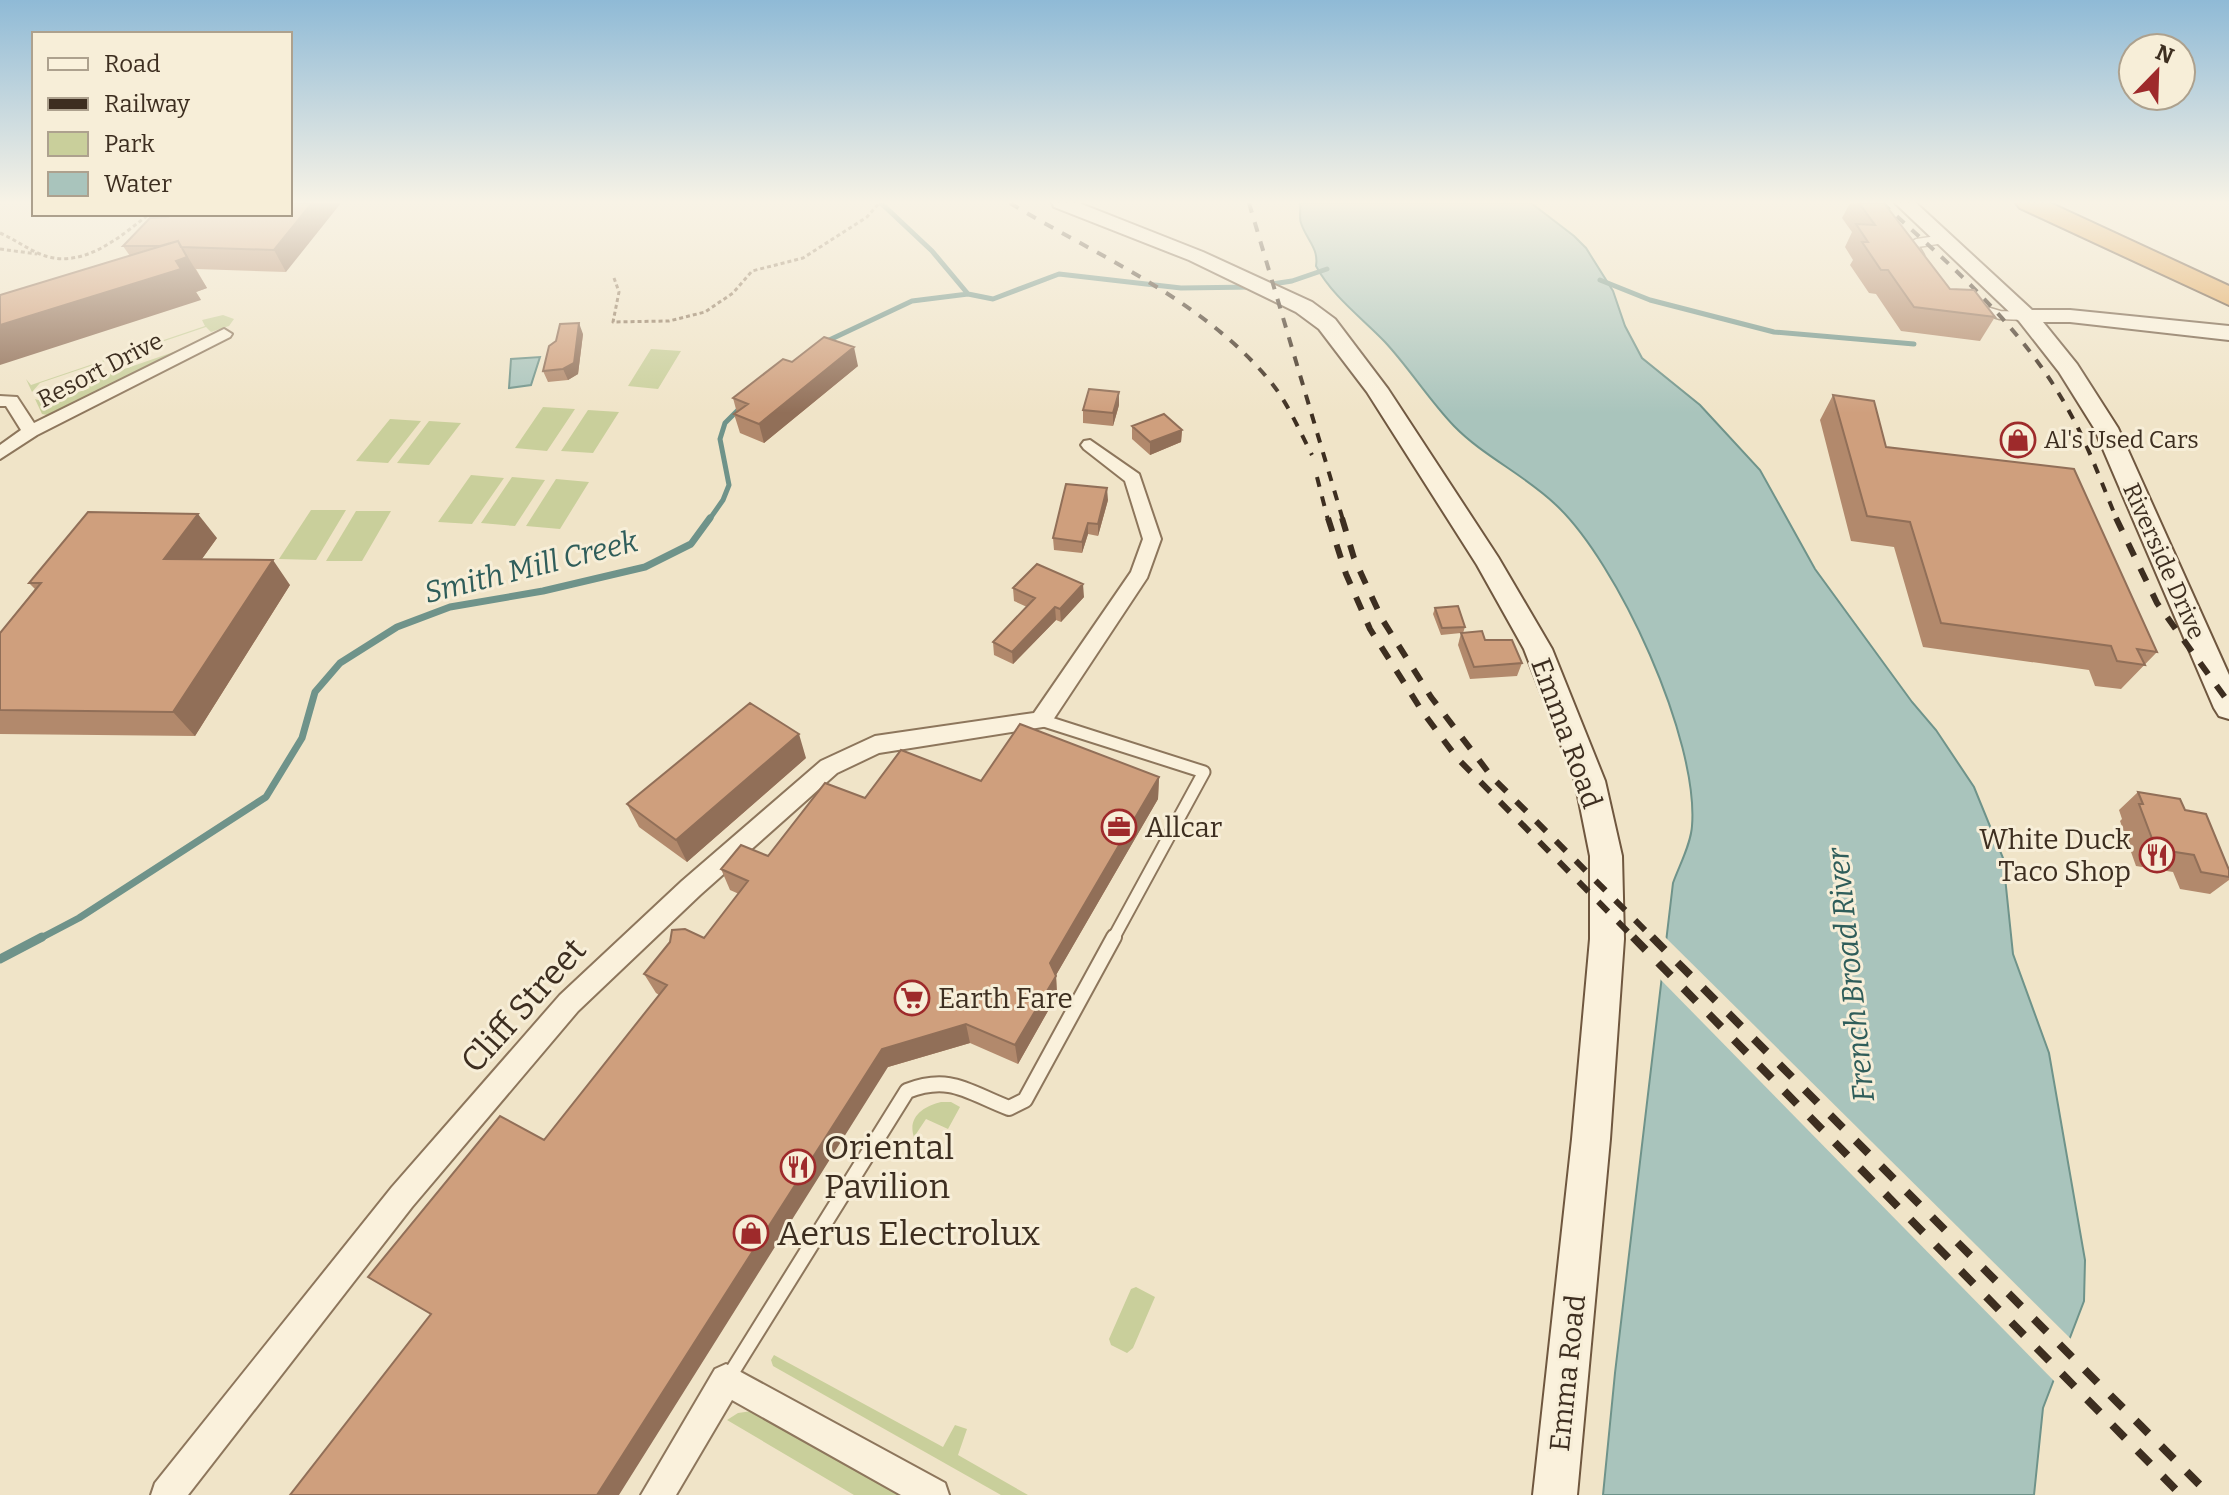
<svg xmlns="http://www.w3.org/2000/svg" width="2229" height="1495" font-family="Bitter,serif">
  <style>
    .green { fill: #c9cf9b }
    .water { fill: #a9c4bc; stroke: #6f938a; stroke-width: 2 }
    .pier { fill: #f0e4c8 }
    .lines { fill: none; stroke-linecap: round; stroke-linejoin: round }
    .stream-far2 { stroke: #6f938a; stroke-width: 5 }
    .stream-far1 { stroke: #6f938a; stroke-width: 7 }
    .stream { stroke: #6f938a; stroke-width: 9 }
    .lane-far2-casing { stroke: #8d765c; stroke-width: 11 }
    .lane-far1-casing { stroke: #8d765c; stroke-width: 15 }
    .lane-casing { stroke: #8d765c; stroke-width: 18 }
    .street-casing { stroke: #8d765c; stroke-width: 4 }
    .secondary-casing { stroke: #6f573f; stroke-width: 4 }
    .highway-casing { stroke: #5b4430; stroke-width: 4 }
    .path { stroke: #8d765c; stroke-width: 3; stroke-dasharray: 4 3; stroke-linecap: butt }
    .lane-far2 { stroke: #faf1dc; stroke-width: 8 }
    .lane-far1 { stroke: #faf1dc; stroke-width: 11 }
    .lane { stroke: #faf1dc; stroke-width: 14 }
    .street { fill: #faf1dc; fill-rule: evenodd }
    .secondary { fill: #faf1dc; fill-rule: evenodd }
    .highway { fill: #e0a458; fill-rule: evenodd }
    .rail-far2 { stroke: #3d2e20; stroke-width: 4; stroke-dasharray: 10 10; stroke-linecap: butt }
    .rail-far1 { stroke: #3d2e20; stroke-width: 6; stroke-dasharray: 14 14; stroke-linecap: butt }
    .rail { stroke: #3d2e20; stroke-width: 8; stroke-dasharray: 18 18; stroke-linecap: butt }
    .wall { fill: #b2896c }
    .shaded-wall { fill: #916f58 }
    .building { fill: #cf9f7d; stroke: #916f58; stroke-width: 2 }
    .labels { text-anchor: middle; stroke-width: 6; stroke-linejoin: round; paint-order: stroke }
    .far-street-label { font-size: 24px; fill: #3d2e20; stroke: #f7eed8 }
    .far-poi-label { font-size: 24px; fill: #3d2e20; stroke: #f7eed8; text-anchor: start }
    .street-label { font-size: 28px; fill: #3d2e20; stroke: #f7eed8 }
    .poi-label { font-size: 28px; fill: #3d2e20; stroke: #f7eed8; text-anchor: start }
    .water-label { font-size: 30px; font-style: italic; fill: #2f5d5a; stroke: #f7eed8 }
    .near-street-label { font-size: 34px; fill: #3d2e20; stroke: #f7eed8 }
    .near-poi-label { font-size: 34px; fill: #3d2e20; stroke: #f7eed8; text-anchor: start }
  </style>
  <rect width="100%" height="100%" fill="#f0e4c8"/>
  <path class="green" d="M223,315L234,319L229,326L211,332L206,327L40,383L32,392L26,379L31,385L205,326L202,320Z
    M185,348L47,415L42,414L35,399L48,403L90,388L84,383Z
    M651,349L681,351L658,389L628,386Z
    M543,407L575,409L547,451L515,448Z
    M588,410L619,412L593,453L561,451Z
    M390,419L421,421L388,463L356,461Z
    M429,421L461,423L429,465L397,463Z
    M471,475L504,478L472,524L438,522Z
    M512,477L545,480L515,526L481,523Z
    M556,479L589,482L560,529L526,526Z
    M311,510H346L316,560L279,559Z
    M356,511H391L362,561H326Z
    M941,1102H951L960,1107L948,1129L926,1119L914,1137C907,1117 924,1106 941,1102Z
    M1136,1287L1155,1297L1133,1348L1127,1353L1111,1345L1109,1339L1131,1289Z
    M774,1355L943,1447L955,1425L967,1429L958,1455L1028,1495H1001L773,1366L771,1360Z
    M752,1411L907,1495H854L727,1420L738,1413Z"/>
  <path class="water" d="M1300,203H1531L1574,236L1586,248L1613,291L1625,326L1642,358L1700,405L1760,470L1815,569L1912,702L1936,730L1974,787L2003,858L2013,954L2049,1053L2085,1260L2084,1301L2043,1408L2034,1495H1603L1615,1373L1673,883C1679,866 1691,844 1692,826C1699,740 1618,562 1555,504C1525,475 1483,456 1454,426C1429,400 1410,369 1385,342C1362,318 1332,296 1316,266C1319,248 1306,239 1301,223C1299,218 1301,209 1300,203Z
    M540,357L531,385L509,388L511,359Z"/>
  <path class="pier" d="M1663,935L2073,1341L2057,1384L1658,977Z"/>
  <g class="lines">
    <path class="stream-far2" d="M881,203L932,251L968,294
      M1600,280L1650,300L1774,332L1914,344
      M1266,285L1292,281L1327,269
      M825,342L912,301L968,294L993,299L1059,274L1181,288L1254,287
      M709,520L723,500L729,485L720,439L725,423L743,405"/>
    <path class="stream-far1" d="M39,939L79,918L266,797L302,738L315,692L340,663L397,627L450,607L543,591L645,567L691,544L710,518"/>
    <path class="stream" d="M0,959L42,937"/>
    <g class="lane-far2-casing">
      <path id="lane-far2" d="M1920,256L1914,246L1917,243L1944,239
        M1980,309L2000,315L2025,316"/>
    </g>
    <g class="lane-far1-casing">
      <path id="lane-far1" d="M1041,720L1204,772L1113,939"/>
    </g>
    <g class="lane-casing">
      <path id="lane" d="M727,1380L907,1091C951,1074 969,1093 1009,1108L1025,1100L1114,937"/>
    </g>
    <g class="street-casing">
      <path id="street" d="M224,329L232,334L230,337L37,435L0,459V445L21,430L6,406H0V396L17,397L34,423Z
        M1090,440L1139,474L1161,539L1147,578L1049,726L879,753L837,773L700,895L578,1011L412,1207L188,1495H151L155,1483L392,1187L560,995L682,881L821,761L875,736L1034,713L1131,572L1143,539L1125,481L1084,449L1081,445L1084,441Z
        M726,1364L945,1483L949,1495H901L732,1400L676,1495H641L715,1369Z"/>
    </g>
    <g class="secondary-casing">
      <path id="secondary" d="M1052,203H1079L1203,252L1312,302L1335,319L1388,389L1498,557L1552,649L1605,781L1622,856L1624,939L1610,1139L1577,1495H1533L1572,1139L1590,939V856L1575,781L1524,649L1477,565L1367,392L1319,329L1296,312L1189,260L1054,207Z
        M1895,203H1916L2032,310H2070L2229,326V340L2070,322H2043L2077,364L2118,428L2229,675V719L2219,716L2214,708L2094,428L2059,372L2019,321Z"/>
    </g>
    <g class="highway-casing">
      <path id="highway" d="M2016,203H2050L2229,286V305L2020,208Z"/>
    </g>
    <path class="path" d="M0,233C14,239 26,248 40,254C81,271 119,238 149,214
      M0,249L37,254
      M614,278L619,292L613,322L669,321L705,312L733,293L752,271L803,258L867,217L879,203"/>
    <use href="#lane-far2" class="lane-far2"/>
    <use href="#lane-far1" class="lane-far1"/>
    <use href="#lane" class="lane"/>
    <use href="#street" class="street"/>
    <use href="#secondary" class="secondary"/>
    <use href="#highway" class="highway"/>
    <path class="rail-far2" d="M1010,203C1099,257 1202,299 1270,381C1288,403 1299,430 1312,455
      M1249,203L1343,520
      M1882,203C1952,266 2025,329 2070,413C2089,447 2102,484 2117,520
      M1317,477L1328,520"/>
    <path class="rail-far1" d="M1328,518L1346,574L1370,629L1422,711L1457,758L1635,939
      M1342,518L1354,558L1382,619L1431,697L1492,777L1654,939
      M2116,518L2157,603L2229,703"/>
    <path class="rail" d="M1633,937L2181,1495
      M1652,937L2210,1495"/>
  </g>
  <path class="wall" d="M1850,203H1884L1950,289L1995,317L1980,341L1901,331L1876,294L1869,293L1850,265L1853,260L1845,247L1852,232L1842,218Z
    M290,214L286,272L196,269L207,288L196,292L201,300L130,256L123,246Z
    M583,334L578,374L568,380L548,382L543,371Z
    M792,362L858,366L764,443L740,433L734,414L737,413L733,398Z
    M1833,395L1886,447L2157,652L2121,689L2095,686L2089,670L1923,647L1894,547L1851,541L1820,420Z
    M1119,405L1113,426L1083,423V410Z
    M1132,426L1182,430L1181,442L1150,455L1132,439Z
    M1108,500L1098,536L1088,534L1082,553L1054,550L1053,538Z
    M217,538L201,560L290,585L195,736L0,734V633L35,589L29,583Z
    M1013,588L1084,597L1061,622L1056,620L1013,664L994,655L993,642L1027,607L1014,601Z
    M1435,608L1465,627L1463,633L1485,640L1522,663L1517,676L1470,679L1458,645L1461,633L1441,635L1433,614Z
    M806,758L687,862L639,827L627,804Z
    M1159,777L1158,799L1056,975L1057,995L1018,1064L970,1043L888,1067L430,1315L544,1140L659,995L656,993L644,974L704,938L739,894L730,890L721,869L768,856L865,798L981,781Z
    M2138,792L2185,810L2229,870V880L2210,894L2180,889L2173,872L2136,866L2120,821L2122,819L2119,810Z"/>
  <path class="shaded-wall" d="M312,203H341L286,272L274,250Z
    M178,241L207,288L196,292L201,300L0,365V325L176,261Z
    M579,323L583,334L578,374L568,380L563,369Z
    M854,347L858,366L764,443L759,424Z
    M1119,392V405L1113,426V413Z
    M1182,430L1181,442L1150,455V442Z
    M1107,488L1108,500L1098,536V524Z
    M198,514L217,538L184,584L164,559Z
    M1088,523V534L1082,553V542Z
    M273,560L290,585L195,736L173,712Z
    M1083,584L1084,597L1061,622L1060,609Z
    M1055,607L1056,620L1013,664L1012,652Z
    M799,734L806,758L687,862L676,840Z
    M1159,777L1158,799L1052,982L1050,963Z
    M1056,976L1057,995L1018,1064L1015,1045Z
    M966,1024L970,1043L888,1067L619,1495H597L882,1049Z"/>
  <path class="building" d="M290,203H312L274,250L181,247L178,241L160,246H123L150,218L168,217L171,214H290Z
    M1859,203H1884L1950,289L1974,290L1995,317L1914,307L1888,270H1881L1862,242H1868L1856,224L1875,225Z
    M178,241L187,257L176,261L181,269L0,325V295Z
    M579,323L574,363L563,369L543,371L549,346L556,341L560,324Z
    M824,337L854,347L759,424L734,414L748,404L733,398L783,359L792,362Z
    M1089,389L1119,392L1113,413L1083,410Z
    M1833,395L1874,401L1886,447L2074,469L2157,652L2137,649L2145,665L2117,661L2111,646L1941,623L1910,522L1867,516Z
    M1164,414L1182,430L1150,442L1132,426Z
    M1066,484L1107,488L1098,524L1088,523L1082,542L1053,538Z
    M88,512L198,514L164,559L273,560L173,712L0,710V633L41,583H29Z
    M1037,564L1083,584L1060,609L1055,607L1012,652L993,642L1035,598L1013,588Z
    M1458,606L1465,627L1442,628L1435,608Z
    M1482,631L1485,640H1512L1522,663L1474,667L1461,633Z
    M750,703L799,734L676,840L627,804Z
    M1020,724L1159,777L1050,963L1056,976L1015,1045L966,1024L882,1049L597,1495H290L431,1314L368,1277L500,1116L544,1140L667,985L644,974L670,942L672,930L685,929L704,938L748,881L721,869L741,845L768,856L825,783L865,798L901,750L981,781Z
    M2138,792L2180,799L2185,810L2206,814L2229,870V877L2201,872L2194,855L2156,849L2139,804H2143Z"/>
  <linearGradient id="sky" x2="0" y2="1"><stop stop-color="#8fbad6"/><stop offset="0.49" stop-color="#f8f3e6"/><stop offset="1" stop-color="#f8f3e6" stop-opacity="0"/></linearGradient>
  <rect width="2229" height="413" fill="url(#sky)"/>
  <defs>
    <g id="shop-ring" transform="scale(1.8)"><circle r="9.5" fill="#f7eed8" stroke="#9e2a2b" stroke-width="1.5"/><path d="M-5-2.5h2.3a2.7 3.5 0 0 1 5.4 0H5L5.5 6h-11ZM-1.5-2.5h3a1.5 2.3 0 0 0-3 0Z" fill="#9e2a2b"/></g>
    <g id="office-ring" transform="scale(1.8)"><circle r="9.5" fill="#f7eed8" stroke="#9e2a2b" stroke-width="1.5"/><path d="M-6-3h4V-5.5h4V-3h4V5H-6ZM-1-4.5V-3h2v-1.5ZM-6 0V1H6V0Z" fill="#9e2a2b"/></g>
    <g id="restaurant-ring" transform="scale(1.8)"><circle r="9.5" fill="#f7eed8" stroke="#9e2a2b" stroke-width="1.5"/><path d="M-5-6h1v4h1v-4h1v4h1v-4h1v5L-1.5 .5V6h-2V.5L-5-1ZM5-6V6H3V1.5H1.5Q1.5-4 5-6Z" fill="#9e2a2b"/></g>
    <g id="supermarket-ring" transform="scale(1.8)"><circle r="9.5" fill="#f7eed8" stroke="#9e2a2b" stroke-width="1.5"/><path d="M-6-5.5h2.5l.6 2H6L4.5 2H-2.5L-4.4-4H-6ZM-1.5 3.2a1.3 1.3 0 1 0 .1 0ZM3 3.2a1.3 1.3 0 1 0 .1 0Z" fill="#9e2a2b"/></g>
  </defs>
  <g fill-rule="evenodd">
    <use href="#shop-ring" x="2018" y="440"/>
    <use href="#office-ring" x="1119" y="827"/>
    <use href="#restaurant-ring" x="2157" y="855"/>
    <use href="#supermarket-ring" x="912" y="998"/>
    <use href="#restaurant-ring" x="798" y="1167"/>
    <use href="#shop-ring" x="751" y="1233"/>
  </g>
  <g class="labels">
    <g class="far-street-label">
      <text transform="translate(100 370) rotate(-27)" y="8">Resort Drive</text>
      <text transform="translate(2164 561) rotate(66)" y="8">Riverside Drive</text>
    </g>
    <g class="far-poi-label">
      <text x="2044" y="448">Al's Used Cars</text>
    </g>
    <g class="street-label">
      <text transform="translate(1567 733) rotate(70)" y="10">Emma Road</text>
      <text transform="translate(1567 1373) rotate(-84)" y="10">Emma Road</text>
    </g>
    <g class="poi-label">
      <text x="1145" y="837">Allcar</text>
      <text x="2131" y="849" text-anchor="end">White Duck<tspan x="2131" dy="32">Taco Shop</tspan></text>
      <text x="938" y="1008">Earth Fare</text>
    </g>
    <g class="water-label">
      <text transform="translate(531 567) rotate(-14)" y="10">Smith Mill Creek</text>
      <text transform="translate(1851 975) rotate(-96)" y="10">French Broad River</text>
    </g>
    <g class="near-street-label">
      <text transform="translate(523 1005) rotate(-48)" y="12">Cliff Street</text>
    </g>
    <g class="near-poi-label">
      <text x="824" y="1159">Oriental<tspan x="824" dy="39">Pavilion</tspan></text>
      <text x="777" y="1245">Aerus Electrolux</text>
    </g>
  </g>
  <rect x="32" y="32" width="260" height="184" fill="#f7eed8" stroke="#ada18e" stroke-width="2"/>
  <rect x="48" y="58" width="40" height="12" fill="#faf1dc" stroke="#ada18e" stroke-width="2"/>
  <text x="104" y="72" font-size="24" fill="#3d2e20">Road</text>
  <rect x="48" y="98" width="40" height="12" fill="#3d2e20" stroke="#ada18e" stroke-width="2"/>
  <text x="104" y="112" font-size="24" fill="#3d2e20">Railway</text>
  <rect x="48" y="132" width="40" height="24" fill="#c9cf9b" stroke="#ada18e" stroke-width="2"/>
  <text x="104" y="152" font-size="24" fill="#3d2e20">Park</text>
  <rect x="48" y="172" width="40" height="24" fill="#a9c4bc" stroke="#ada18e" stroke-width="2"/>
  <text x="104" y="192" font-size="24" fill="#3d2e20">Water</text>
  <g transform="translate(2157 72) rotate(23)"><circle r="38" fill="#f7eed8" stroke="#ada18e" stroke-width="2"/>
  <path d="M0-6L14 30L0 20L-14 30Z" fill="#9e2a2b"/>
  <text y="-12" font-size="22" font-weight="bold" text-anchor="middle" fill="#3d2e20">N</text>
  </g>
</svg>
